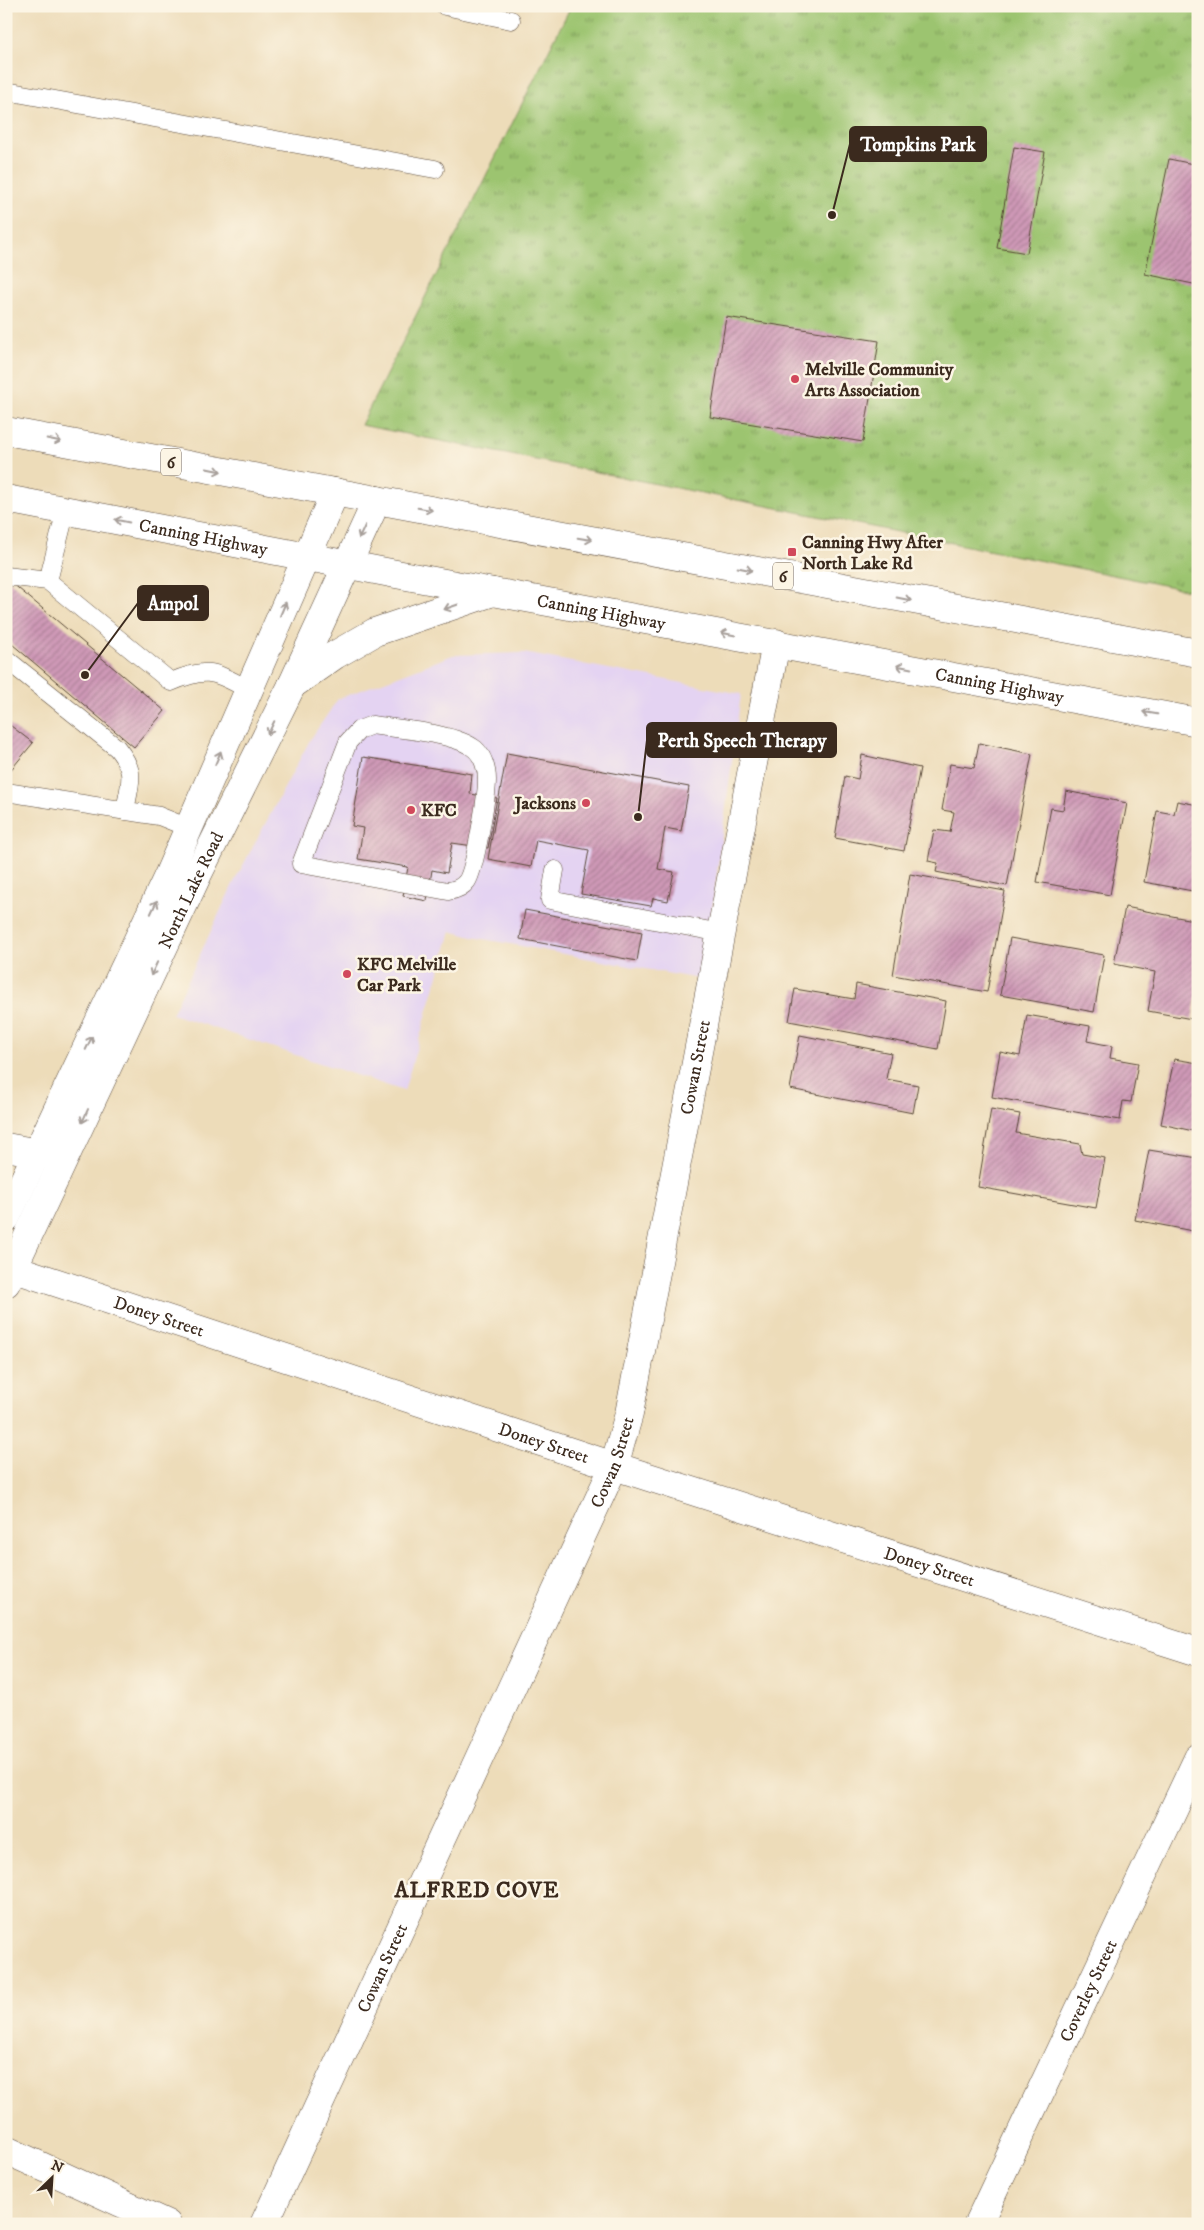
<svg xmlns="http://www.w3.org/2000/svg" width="1204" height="2230" font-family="'IM FELL DW Pica',serif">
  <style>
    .built { fill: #e4d3f2 }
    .park { fill: url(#park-tufts); stroke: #6c7747 }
    .building { fill: url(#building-hatch) }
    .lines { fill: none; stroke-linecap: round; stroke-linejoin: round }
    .service-casing { stroke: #564535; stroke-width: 19 }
    .minor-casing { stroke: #564535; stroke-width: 29 }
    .tertiary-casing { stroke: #564535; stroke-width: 29 }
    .primary-casing { stroke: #564535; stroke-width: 29 }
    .trunk-casing { stroke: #564535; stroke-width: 29 }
    .service { stroke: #fff; stroke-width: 18 }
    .minor { stroke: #fff; stroke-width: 28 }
    .tertiary { stroke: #fff; stroke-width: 28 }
    .primary { stroke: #fff; stroke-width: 28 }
    .trunk { stroke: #fff; stroke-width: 28 }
    .oneway { stroke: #a79f9a }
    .poi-dot { fill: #d1495b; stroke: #fcf5e5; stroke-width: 2 }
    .labels { text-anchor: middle; stroke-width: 5; stroke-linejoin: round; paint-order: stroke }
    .shield { fill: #fcf5e5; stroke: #75675a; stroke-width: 1 }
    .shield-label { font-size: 16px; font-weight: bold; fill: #3b2a1e }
    .poi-label { font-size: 18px; font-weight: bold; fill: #3b2a1e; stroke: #fcf5e5; text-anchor: start }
    .street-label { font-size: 18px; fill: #3b2a1e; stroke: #fcf5e5 }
    .district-label { font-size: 22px; font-weight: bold; letter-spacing: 1px; fill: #3b2a1e; stroke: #fcf5e5 }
    .leader { fill: none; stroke: #3b2a1e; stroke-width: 2 }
    .callout-dot { fill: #3b2a1e; stroke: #fcf5e5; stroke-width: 2 }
    .callout { fill: #3b2a1e; stroke: #3b2a1e; stroke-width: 2 }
    .callout-label { font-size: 19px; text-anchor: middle; font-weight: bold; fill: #fff }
  </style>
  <defs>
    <pattern id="park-tufts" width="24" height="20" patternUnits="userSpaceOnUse" patternTransform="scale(1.25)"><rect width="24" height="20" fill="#9cc470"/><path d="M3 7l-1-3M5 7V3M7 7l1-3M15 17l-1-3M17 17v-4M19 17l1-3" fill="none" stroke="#809f5b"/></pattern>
    <pattern id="building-hatch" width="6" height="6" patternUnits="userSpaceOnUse" patternTransform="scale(1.25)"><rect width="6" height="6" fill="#cf99b7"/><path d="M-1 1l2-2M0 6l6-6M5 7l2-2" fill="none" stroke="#a97d94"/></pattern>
  </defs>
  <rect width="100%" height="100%" fill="#fcf5e5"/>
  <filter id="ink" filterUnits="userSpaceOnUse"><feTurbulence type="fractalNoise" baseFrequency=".02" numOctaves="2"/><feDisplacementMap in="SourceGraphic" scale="10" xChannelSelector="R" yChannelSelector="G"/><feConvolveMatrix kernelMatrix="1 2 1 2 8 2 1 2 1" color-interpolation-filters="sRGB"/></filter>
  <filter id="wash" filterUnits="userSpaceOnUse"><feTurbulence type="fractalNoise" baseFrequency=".0096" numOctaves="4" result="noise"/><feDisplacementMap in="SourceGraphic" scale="20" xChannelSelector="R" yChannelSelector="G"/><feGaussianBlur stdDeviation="1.12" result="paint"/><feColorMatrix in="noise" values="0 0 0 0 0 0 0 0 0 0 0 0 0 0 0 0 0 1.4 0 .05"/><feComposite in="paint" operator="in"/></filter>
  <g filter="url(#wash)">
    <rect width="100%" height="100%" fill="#eddcb9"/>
    <path class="built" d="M524,653L741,694L712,910L699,979L472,937L451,931L404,1091L172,1014L233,884L310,740L338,699L453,655Z"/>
    <path class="park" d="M571,6H1198V592L361,425Z"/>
    <g id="blocks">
      <path class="building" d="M1014,147L1045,152L1027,253L997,248Z
        M1169,159L1198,165V285L1145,274Z
        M726,317L879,341L863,442L710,417Z
        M6,578L165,711L134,747L6,639Z
        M6,722L33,743L9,772L6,771Z
        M979,743L1032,754L1007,886L936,872L938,863L928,861L934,830L950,832L954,812L942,810L950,764L974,768Z
        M507,753L689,787L681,831L665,828L658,869L674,872L668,901L653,898L651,906L581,894L589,850L536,840L531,867L488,859Z
        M862,755L920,768L904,851L835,838L845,776L858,779Z
        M363,757L472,774L470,794L497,798L488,848L452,843L447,873L432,870L427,901L403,896L408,867L358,859L363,828L352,826Z
        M1066,791L1127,803L1110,895L1037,882L1051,808L1063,810Z
        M1177,801L1198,805V892L1144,882L1157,811L1174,814Z
        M910,874L1005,891L987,992L893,975Z
        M1125,907L1198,921V989L1192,1019L1148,1011L1155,972L1114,964Z
        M525,910L642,932L637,961L520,939Z
        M1010,938L1104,955L1094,1012L1000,995Z
        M856,984L946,1001L938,1049L789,1021L795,989L854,999Z
        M1027,1015L1090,1026L1087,1041L1112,1046L1110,1058L1138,1063L1131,1102L1123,1101L1120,1120L992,1097L1000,1052L1020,1056Z
        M800,1035L891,1053L886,1079L918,1085L913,1113L790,1089Z
        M1174,1059L1198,1063V1132L1161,1124Z
        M991,1109L1020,1114L1016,1133L1080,1144L1082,1154L1105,1158L1096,1208L978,1187Z
        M1149,1150L1198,1158V1232L1135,1220Z"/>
    </g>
  </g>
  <g filter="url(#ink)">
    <use href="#blocks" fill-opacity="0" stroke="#564535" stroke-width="1"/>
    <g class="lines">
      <g class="service-casing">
        <path id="service" d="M445,6L511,20
          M6,91L435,169
          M6,576L48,581L171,682C208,666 214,672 248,689
          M48,581L66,510
          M6,659L117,748C137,773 130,781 125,811
          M372,725C398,729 456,733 475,749C483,756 487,769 487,780C487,796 475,869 467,881C462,888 456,890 448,891L301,864L348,742L359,730Z
          M6,792L159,816L189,828
          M555,870L550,900L721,933"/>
      </g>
      <g class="minor-casing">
        <g id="minor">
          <path d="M6,1147L60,1157"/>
          <path id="s1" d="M6,1266L614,1466L1198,1652"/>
          <path id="s2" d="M264,2224L614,1466L629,1414L776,643"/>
          <path id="s3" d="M978,2224L1198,1758"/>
        </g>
      </g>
      <g class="tertiary-casing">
        <path id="tertiary" d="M6,2150L167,2224"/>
      </g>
      <g class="primary-casing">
        <g id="primary">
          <path d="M6,1218L167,878L335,492"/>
          <path id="s4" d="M6,1283L198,874L292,685L377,500"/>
        </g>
      </g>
      <g class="trunk-casing">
        <g id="trunk">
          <path d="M6,431L1198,653"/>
          <path id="s5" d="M6,499L396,574L1198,722"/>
          <path d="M292,685L335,655L375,632L493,592"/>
        </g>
      </g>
      <use href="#service" class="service"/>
      <use href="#minor" class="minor"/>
      <use href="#tertiary" class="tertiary"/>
      <use href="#primary" class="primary"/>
      <use href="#trunk" class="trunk"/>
    </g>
    <defs><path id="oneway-shaft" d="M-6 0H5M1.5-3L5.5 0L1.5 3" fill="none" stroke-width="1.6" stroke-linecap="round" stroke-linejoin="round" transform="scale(1.25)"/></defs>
    <g class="oneway">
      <use href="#oneway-shaft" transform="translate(54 440) rotate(11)"/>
      <use href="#oneway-shaft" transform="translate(214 470) rotate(11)"/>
      <use href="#oneway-shaft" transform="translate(425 509) rotate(10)"/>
      <use href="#oneway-shaft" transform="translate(122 521) rotate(-169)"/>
      <use href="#oneway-shaft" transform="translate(362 532) rotate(115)"/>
      <use href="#oneway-shaft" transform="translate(585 539) rotate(10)"/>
      <use href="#oneway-shaft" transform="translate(745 569) rotate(11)"/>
      <use href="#oneway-shaft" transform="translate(904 599) rotate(11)"/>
      <use href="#oneway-shaft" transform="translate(451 607) rotate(161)"/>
      <use href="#oneway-shaft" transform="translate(283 609) rotate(-67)"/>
      <use href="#oneway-shaft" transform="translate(728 634) rotate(-169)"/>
      <use href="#oneway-shaft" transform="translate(904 667) rotate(-169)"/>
      <use href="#oneway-shaft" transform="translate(1150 713) rotate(-170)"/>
      <use href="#oneway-shaft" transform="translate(271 728) rotate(116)"/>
      <use href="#oneway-shaft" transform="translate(218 758) rotate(-67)"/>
      <use href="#oneway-shaft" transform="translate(154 907) rotate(-65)"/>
      <use href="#oneway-shaft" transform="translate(154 969) rotate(115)"/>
      <use href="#oneway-shaft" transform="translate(89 1043) rotate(-64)"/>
      <use href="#oneway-shaft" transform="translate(85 1116) rotate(114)"/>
    </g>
  </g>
  <g class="poi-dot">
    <circle cx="795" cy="379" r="5"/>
    <rect x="787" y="547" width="10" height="10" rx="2.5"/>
    <circle cx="586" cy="803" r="5"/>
    <circle cx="411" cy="810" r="5"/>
    <circle cx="347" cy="974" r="5"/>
  </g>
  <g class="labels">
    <g class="shield">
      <rect x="161" y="448.5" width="20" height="27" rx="4"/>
      <rect x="773" y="562.5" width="20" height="27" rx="4"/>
    </g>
    <g class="shield-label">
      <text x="171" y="468">6</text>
      <text x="783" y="582">6</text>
    </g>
    <g class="poi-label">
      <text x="805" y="375">Melville Community<tspan x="805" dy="21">Arts Association</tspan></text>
      <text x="802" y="548">Canning Hwy After<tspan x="802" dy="21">North Lake Rd</tspan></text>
      <text x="576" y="809" text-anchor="end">Jacksons</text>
      <text x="421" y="816">KFC</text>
      <text x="357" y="970">KFC Melville<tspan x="357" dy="21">Car Park</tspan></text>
    </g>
    <g class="street-label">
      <text dy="6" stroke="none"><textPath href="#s5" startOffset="201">Canning Highway</textPath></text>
      <text dy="6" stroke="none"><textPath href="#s5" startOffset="606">Canning Highway</textPath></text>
      <text dy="6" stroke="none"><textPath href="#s5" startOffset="1011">Canning Highway</textPath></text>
      <text dy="6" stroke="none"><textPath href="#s4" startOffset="434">North Lake Road</textPath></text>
      <text dy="6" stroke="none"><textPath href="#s2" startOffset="1242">Cowan Street</textPath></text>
      <text dy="6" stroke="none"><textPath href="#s1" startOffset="161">Doney Street</textPath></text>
      <text dy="6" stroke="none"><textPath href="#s1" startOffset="566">Doney Street</textPath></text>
      <text dy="6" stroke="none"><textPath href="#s2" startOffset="838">Cowan Street</textPath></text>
      <text dy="6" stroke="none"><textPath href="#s1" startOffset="971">Doney Street</textPath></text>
      <text dy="6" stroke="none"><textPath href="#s2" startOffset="282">Cowan Street</textPath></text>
      <text dy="6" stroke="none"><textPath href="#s3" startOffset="258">Coverley Street</textPath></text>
    </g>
    <g class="district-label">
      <text x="477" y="1897">ALFRED COVE</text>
    </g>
  </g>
  <path class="leader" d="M832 215L850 144M85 675L138 603M638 817L647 740"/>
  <g class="callout-dot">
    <circle cx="832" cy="215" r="5"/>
    <circle cx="85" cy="675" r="5"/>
    <circle cx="638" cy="817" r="5"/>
  </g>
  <g class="callout">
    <rect x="850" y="127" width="136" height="34" rx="5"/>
    <rect x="138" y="586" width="70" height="34" rx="5"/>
    <rect x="647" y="723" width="189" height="34" rx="5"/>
  </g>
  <g class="callout-label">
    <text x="918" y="151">Tompkins Park</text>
    <text x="173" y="610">Ampol</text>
    <text x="742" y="747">Perth Speech Therapy</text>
  </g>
  <rect width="1204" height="2230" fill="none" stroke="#fcf5e5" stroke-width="25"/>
  <g transform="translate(52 2178) rotate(25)" stroke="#fcf5e5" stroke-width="4" paint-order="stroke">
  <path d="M0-4L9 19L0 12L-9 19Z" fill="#3b2a1e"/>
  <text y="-8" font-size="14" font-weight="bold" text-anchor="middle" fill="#3b2a1e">N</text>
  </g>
</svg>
